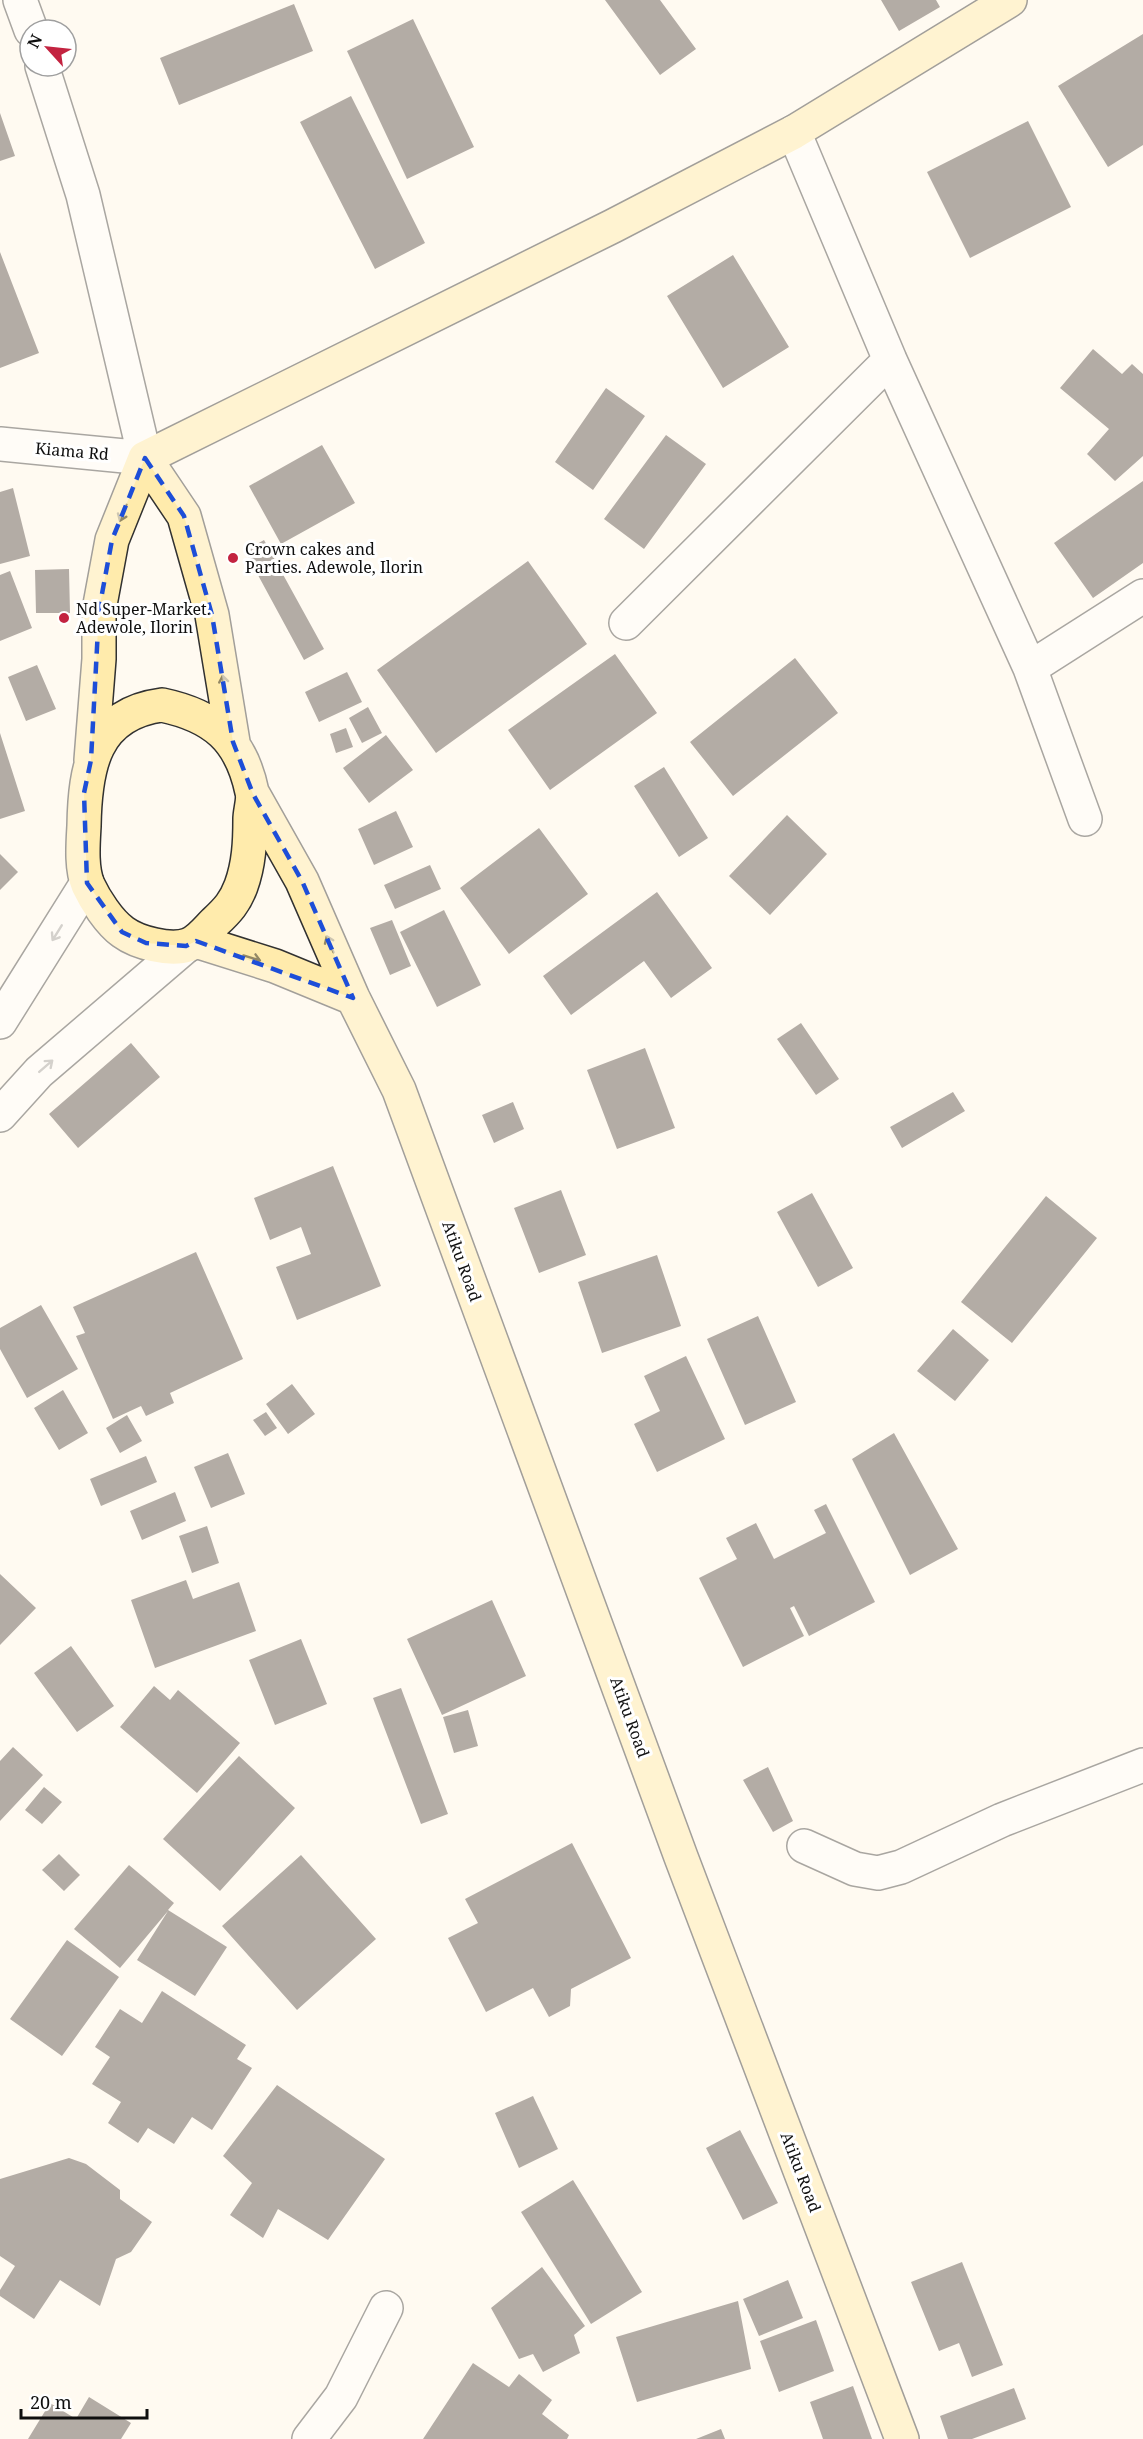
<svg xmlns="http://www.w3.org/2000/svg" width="1143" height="2439" font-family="'Noto Serif',serif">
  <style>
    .building { fill: #584e4b }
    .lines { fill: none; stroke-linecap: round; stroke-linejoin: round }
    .street-casing { stroke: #424242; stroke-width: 36 }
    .secondary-casing { stroke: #313131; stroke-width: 36 }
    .street { stroke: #fff; stroke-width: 33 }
    .secondary { stroke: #ffebac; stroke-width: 33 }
    .oneway { stroke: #938865 }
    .oneway2 { stroke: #9f9f9f }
    .marked { fill: none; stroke: #1d4ed8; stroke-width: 4.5; stroke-dasharray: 12 8; stroke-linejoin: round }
    .poi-dot { fill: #c32340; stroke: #fff; stroke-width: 2 }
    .labels { text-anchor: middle; stroke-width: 6; stroke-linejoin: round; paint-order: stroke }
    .street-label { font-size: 16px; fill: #0f0f0f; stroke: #fff }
    .poi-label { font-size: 16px; fill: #0f0f0f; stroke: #fff; text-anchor: start }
  </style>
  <rect width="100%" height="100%" fill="#fffaf1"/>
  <path class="building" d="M605,0H660L696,49L660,75Z
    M881,0H936L940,7L899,31Z
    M294,4L313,51L179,105L160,58Z
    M413,19L474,147L407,179L347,51Z
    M1143,34V145L1108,167L1058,86Z
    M351,96L425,243L375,269L300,122Z
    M0,113L15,156L0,161Z
    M1028,121L1071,207L970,258L927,172Z
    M0,252L39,353L0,368Z
    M733,255L789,347L723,388L667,296Z
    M1093,349L1122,374L1132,364L1143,374V456L1115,481L1087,454L1109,429L1060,388Z
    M606,388L645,416L593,490L555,462Z
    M666,435L706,464L644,549L604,519Z
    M322,445L355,503L281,544L249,486Z
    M1143,481V563L1093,598L1054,543Z
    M13,488L30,556L0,564V492Z
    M264,540L324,649L304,660L245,551Z
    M528,561L587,644L436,753L377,670Z
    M69,569L70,613H36L35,570Z
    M10,571L32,628L0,641V575Z
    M615,654L657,713L550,790L508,730Z
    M795,658L838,713L733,796L690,742Z
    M37,665L56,709L26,721L8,677Z
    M347,672L362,702L319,722L305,692Z
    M368,707L382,733L362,743L349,718Z
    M346,728L353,747L336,753L330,734Z
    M0,733L25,811L0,819Z
    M386,735L413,770L369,803L343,768Z
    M664,767L708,838L679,857L634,786Z
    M396,811L413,847L374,865L358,829Z
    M787,815L827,854L770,915L729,876Z
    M539,828L588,894L509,954L460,888Z
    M0,854L18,872L0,890Z
    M430,865L441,889L395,909L384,885Z
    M657,892L712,968L671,998L644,961L571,1015L543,976Z
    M444,910L481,985L437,1007L400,932Z
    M392,920L411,966L390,975L370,928Z
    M801,1023L839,1079L816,1095L777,1039Z
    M131,1043L160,1077L78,1148L49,1114Z
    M645,1048L675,1128L617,1149L587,1070Z
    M953,1092L965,1111L902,1148L890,1127Z
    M513,1102L524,1129L494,1143L482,1115Z
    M333,1166L381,1286L297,1320L276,1267L311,1254L301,1227L270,1240L254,1198Z
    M561,1190L586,1255L539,1273L514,1208Z
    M812,1193L853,1268L818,1287L777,1212Z
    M1046,1196L1097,1238L1012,1343L961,1302Z
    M196,1252L243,1359L170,1393L174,1403L146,1416L141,1406L113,1419L76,1336L85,1333L73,1307Z
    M657,1255L681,1326L602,1353L578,1282Z
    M41,1305L78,1369L27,1398L0,1349V1328Z
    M758,1316L796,1402L745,1425L707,1339Z
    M953,1329L989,1360L955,1401L917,1371Z
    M686,1356L725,1439L657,1472L634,1424L660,1411L644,1376Z
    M292,1384L315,1414L288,1434L266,1404Z
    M63,1390L88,1433L59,1450L34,1408Z
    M266,1412L277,1428L265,1436L253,1420Z
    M127,1415L142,1441L120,1453L106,1428Z
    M894,1433L958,1549L910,1575L852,1459Z
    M228,1453L245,1494L211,1508L194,1467Z
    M146,1456L157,1482L101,1506L90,1479Z
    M175,1492L186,1521L142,1540L130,1511Z
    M826,1504L875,1602L809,1636L794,1606L790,1608L804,1636L743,1667L699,1578L737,1559L726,1538L756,1523L774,1559L826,1533L814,1510Z
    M207,1526L219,1563L192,1573L179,1536Z
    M0,1574L36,1608L0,1645Z
    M186,1580L193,1599L239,1582L256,1631L155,1668L131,1600Z
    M492,1600L526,1676L442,1715L407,1639Z
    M301,1639L327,1704L275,1725L249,1660Z
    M71,1646L114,1706L77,1732L34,1673Z
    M154,1686L170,1700L178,1690L240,1743L197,1793L120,1727Z
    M401,1688L448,1814L421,1824L373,1698Z
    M468,1710L478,1746L454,1753L443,1717Z
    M13,1747L43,1775L0,1821V1761Z
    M239,1756L295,1808L220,1891L163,1839Z
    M768,1767L793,1821L773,1832L743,1780Z
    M44,1787L62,1802L42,1824L25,1810Z
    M572,1843L631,1958L571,1989L570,2006L549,2017L533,1988L486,2012L448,1938L478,1923L465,1899Z
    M59,1854L80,1875L64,1891L42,1870Z
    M301,1855L376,1939L297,2010L222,1926Z
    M129,1865L174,1903L168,1910L227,1947L195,1996L137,1960L168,1911L120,1968L74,1929Z
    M67,1940L119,1977L62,2056L10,2019Z
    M162,1991L246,2045L237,2059L252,2068L212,2130L192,2117L174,2144L148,2128L138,2143L108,2123L121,2102L92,2084L110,2057L95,2047L120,2009L142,2023Z
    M277,2085L385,2159L328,2240L278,2209L263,2238L230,2215L252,2183L223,2156Z
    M533,2096L558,2149L519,2168L495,2113Z
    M740,2130L778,2203L743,2220L706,2148Z
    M69,2158L86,2164L120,2190V2199L152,2222L131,2252L116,2259L100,2306L60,2280L34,2319L0,2296V2290L15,2266L0,2256V2179Z
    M573,2180L642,2292L591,2324L521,2212Z
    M962,2262L1003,2365L972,2377L959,2343L939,2351L911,2282Z
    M542,2267L585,2326L574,2335L580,2353L543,2372L533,2354L519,2359L491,2308Z
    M788,2280L803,2318L759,2336L743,2299Z
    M738,2301L751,2369L637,2402L616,2337Z
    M816,2320L834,2371L779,2392L760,2341Z
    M473,2363L509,2387L519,2374L552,2400L542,2414L569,2435L567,2439H423Z
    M853,2386L872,2439H823L810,2402Z
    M1014,2388L1026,2419L972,2439H948L940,2416Z
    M89,2397L131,2423L121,2439H28L50,2403L76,2419Z
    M721,2429L725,2439H696Z"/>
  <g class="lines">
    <g class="street-casing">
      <path id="street" d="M20,0L31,30
        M794,132L890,360L1030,668L1085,819
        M0,444L145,458L83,195L42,66
        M626,623L890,360
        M1030,668L1143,596
        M0,1022L87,883
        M0,1115L39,1072L186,946
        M804,1846L855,1869L878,1873L901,1867L1002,1820L1143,1765
        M309,2439L341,2397L386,2308"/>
    </g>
    <g class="secondary-casing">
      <path id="secondary" d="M145,458L184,516L212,615L233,742
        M162,705C214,716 241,739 252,792C254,800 250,811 250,819C250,842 249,864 241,886C235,902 228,910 215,922C207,930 199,941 188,945C170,951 138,943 123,932C109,922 95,900 88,885C81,868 83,844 84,826C85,767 94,714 162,705Z
        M91,760L99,659V610L112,540L145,458L613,226L794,132L1010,0
        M253,794L302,881L353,998L399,1090L681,1857L902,2439
        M196,941L275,966L353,998"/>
    </g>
    <use href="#street" class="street"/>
    <use href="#secondary" class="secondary"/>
  </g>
  <defs><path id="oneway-shaft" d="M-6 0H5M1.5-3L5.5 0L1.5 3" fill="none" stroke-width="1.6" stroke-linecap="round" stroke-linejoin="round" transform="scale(1.5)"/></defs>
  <g class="oneway">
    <use href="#oneway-shaft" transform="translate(123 513) rotate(112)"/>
    <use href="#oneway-shaft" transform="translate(224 684) rotate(-99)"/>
    <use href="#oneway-shaft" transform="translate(330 944) rotate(-113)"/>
    <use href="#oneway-shaft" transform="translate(252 958) rotate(17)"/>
  </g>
  <g class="oneway2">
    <use href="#oneway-shaft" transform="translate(57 933) rotate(122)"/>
    <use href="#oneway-shaft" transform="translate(46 1066) rotate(-41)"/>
  </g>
  <path d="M0 0H1143V2439H0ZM145,458L184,516L212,615L233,742L253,794L302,881L353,998L196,941L186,946L146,943L122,932L87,883L84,793L91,760L99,610L112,540Z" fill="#fffaf1" fill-opacity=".55" fill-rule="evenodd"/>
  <path class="marked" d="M145,458L184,516L212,615L233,742L253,794L302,881L353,998L196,941L186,946L146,943L122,932L87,883L84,793L91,760L99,610L112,540Z"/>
  <g class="poi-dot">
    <circle cx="233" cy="558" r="6"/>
    <circle cx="64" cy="618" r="6"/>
  </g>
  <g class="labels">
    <g class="street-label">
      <text transform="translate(72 451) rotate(5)" y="6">Kiama Rd</text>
      <text transform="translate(462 1261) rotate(70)" y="6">Atiku Road</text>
      <text transform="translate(630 1717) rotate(70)" y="6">Atiku Road</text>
      <text transform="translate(801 2172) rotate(69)" y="6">Atiku Road</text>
    </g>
    <g class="poi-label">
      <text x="245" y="555">Crown cakes and<tspan x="245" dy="18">Parties. Adewole, Ilorin</tspan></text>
      <text x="76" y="615">Nd Super-Market.<tspan x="76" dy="18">Adewole, Ilorin</tspan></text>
    </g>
  </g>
  <g transform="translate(48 48) rotate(297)"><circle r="28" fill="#ffffff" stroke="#9f9f9f" stroke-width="1.5"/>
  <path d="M0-4.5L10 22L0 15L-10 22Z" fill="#c32340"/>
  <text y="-9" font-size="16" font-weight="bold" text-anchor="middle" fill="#0f0f0f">N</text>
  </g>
  <path d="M21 2409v9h126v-9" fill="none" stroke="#0f0f0f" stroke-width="3"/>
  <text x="30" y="2409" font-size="18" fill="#0f0f0f" stroke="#ffffff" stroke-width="4.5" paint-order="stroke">20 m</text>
</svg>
